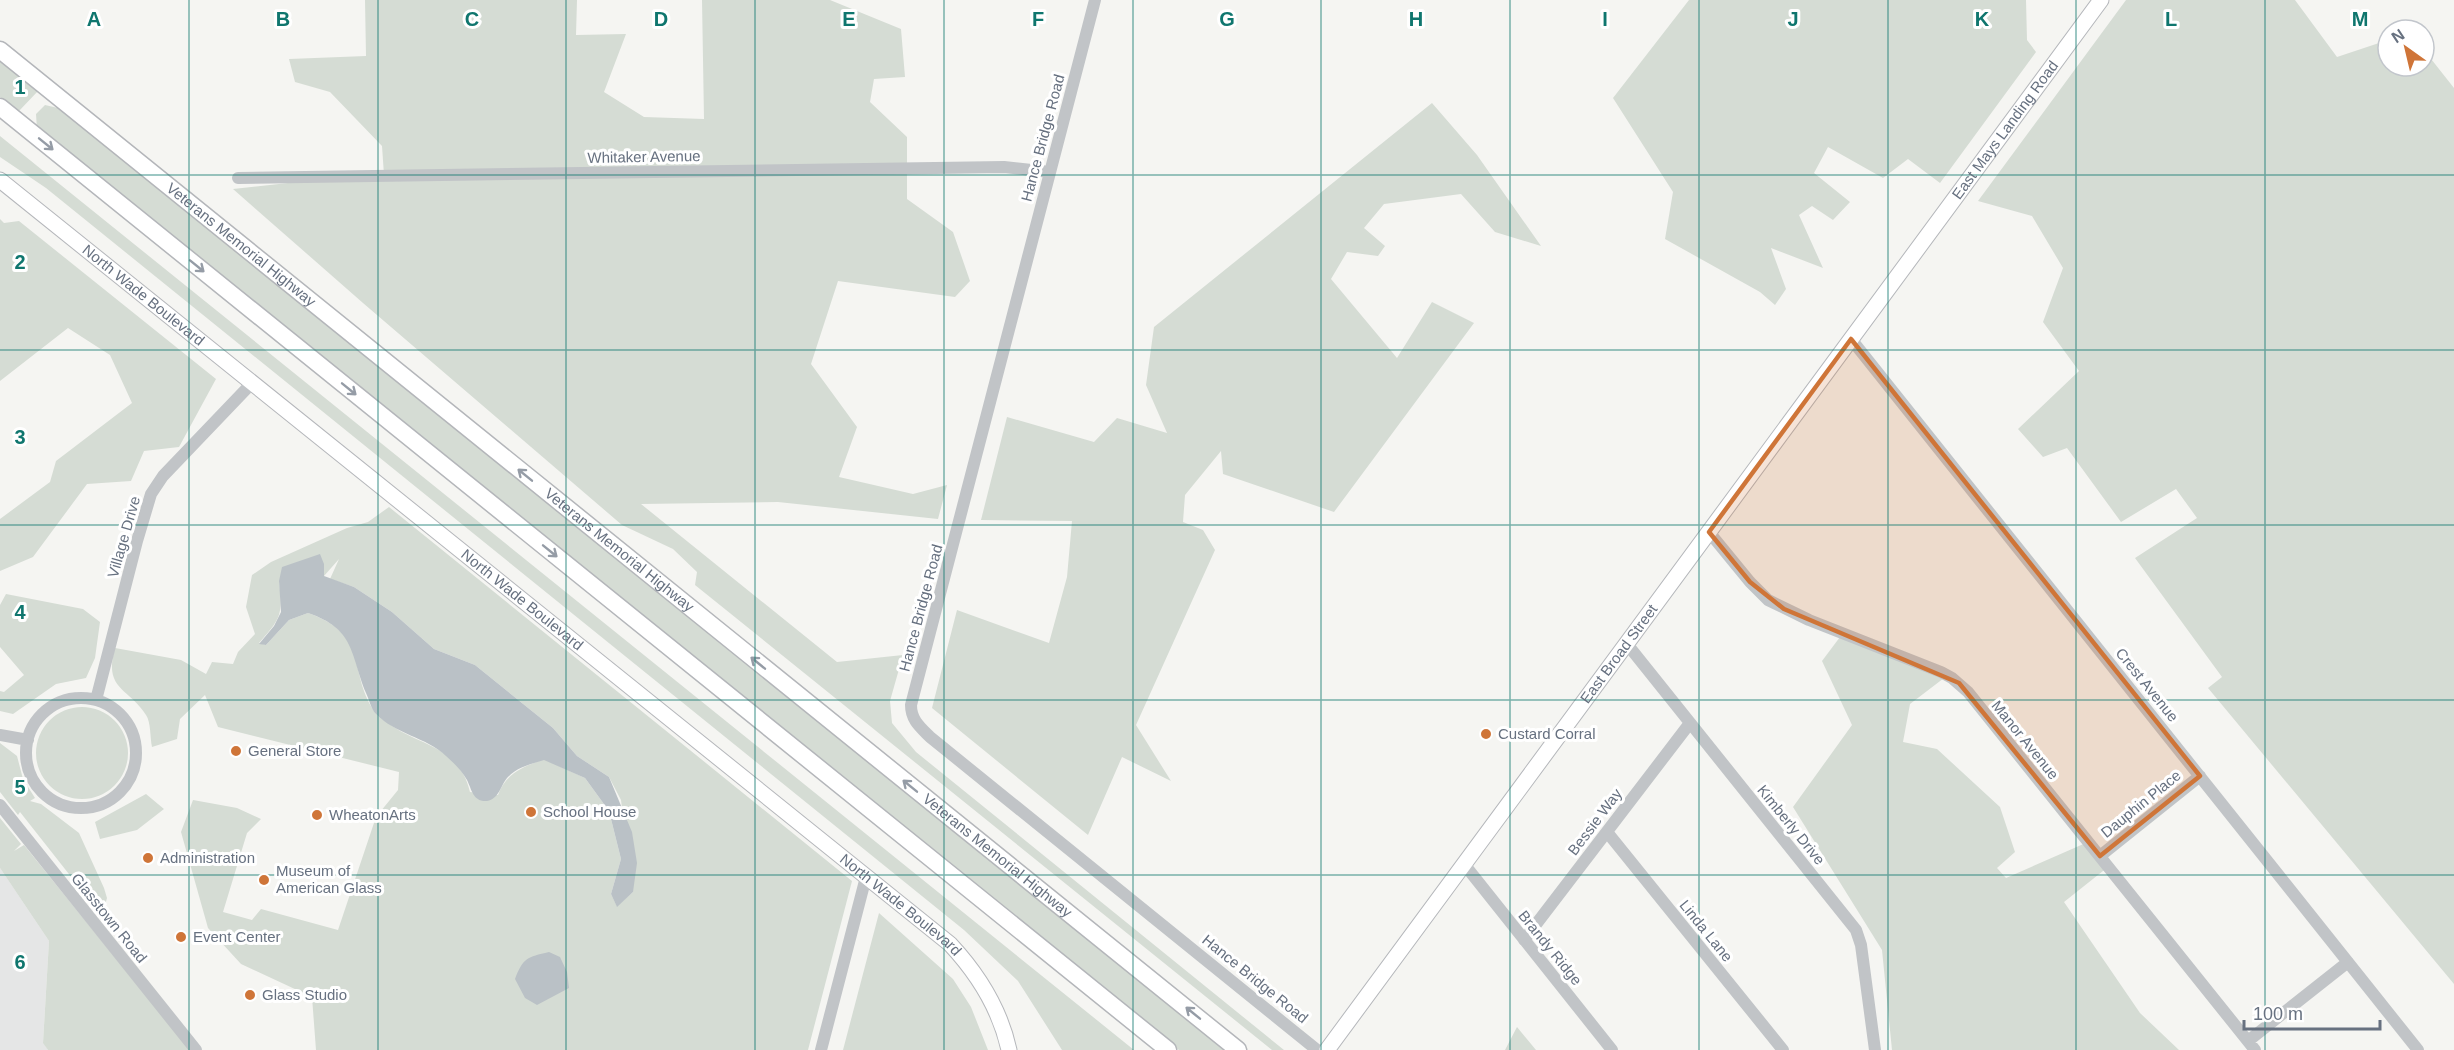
<svg xmlns="http://www.w3.org/2000/svg" width="2454" height="1050" font-family="Helvetica,sans-serif">
  <style>
    .built { fill: #e5e6e6 }
    .green { fill: #d5dcd4; fill-rule: evenodd }
    .water { fill: #bac1c6 }
    .lines { fill: none; stroke-linecap: round; stroke-linejoin: round }
    .major-casing { stroke: #b5b7bb; stroke-width: 17 }
    .highway-casing { stroke: #b4b6ba; stroke-width: 19 }
    .minor { stroke: #c1c4c7; stroke-width: 12 }
    .major { stroke: #fff; stroke-width: 15 }
    .highway { stroke: #fff; stroke-width: 16 }
    .oneway { stroke: #959ca6 }
    .marked { fill: #cf7538; fill-opacity: 0.2; stroke: #cf7538; stroke-width: 4.5; stroke-linejoin: round }
    .grid { fill: none; stroke: #0f766e; stroke-width: 1.5; stroke-opacity: 0.55 }
    .poi-dot { fill: #cf7538; stroke: #fff; stroke-width: 2 }
    .labels { text-anchor: middle; stroke-width: 6; stroke-linejoin: round; paint-order: stroke }
    .street-label { font-size: 15px; fill: #677180; stroke: #fff }
    .poi-label { font-size: 15px; fill: #677180; stroke: #fff; text-anchor: start }
    .grid-label { font-size: 20px; text-anchor: middle; font-weight: bold; fill: #0f766e; stroke: #fff; stroke-width: 6; stroke-linejoin: round; paint-order: stroke }
  </style>
  <rect width="100%" height="100%" fill="#f5f5f2"/>
  <path class="built" d="M0,868L49,941L43,1042L48,1050H0Z"/>
  <path class="green" d="M365,0H577L576,35L626,34L604,92L644,117L704,119L702,0H830L901,29L905,77L874,79L870,102L907,137V199L953,232L970,281L955,297L838,281L811,364L857,427L839,477L913,494L947,485L938,519L778,502L641,504L837,662L903,655L890,701L892,723L916,752L1284,1050H1272L695,585L697,572L673,549L622,525L363,303L233,189L342,177L384,175L382,146L330,92L295,82L289,59L366,56Z
    M1689,0H2026L2027,40L2036,52L1940,183L1908,159L1883,178L1828,147L1814,173L1850,202L1833,220L1812,206L1799,215L1823,268L1771,248L1786,289L1775,305L1760,292L1665,239L1673,192L1613,98Z
    M2126,0H2295L2337,57L2388,40V66H2424V50L2454,88V984L2208,688L2222,677L2135,558L2197,518L2176,489L2121,522L2067,448L2043,457L2018,429L2079,371L2043,322L2063,268L2032,216L1978,201Z
    M0,60L38,91L19,111L0,97Z
    M1432,103L1477,155L1541,246L1495,232L1461,194L1384,204L1364,228L1385,246L1378,256L1347,252L1331,279L1397,358L1432,302L1474,323L1334,512L1223,474L1221,451L1185,495L1183,522L1203,530L1215,550L1136,725L1171,781L1122,757L1088,835L932,708L957,610L1049,643L1067,577L1072,521L981,520L1007,417L1094,442L1117,418L1167,433L1146,385L1154,327Z
    M45,105L58,108L1227,1050H1179L37,129L36,114Z
    M0,136L1134,1050H1062L1018,981L964,930L46,188L0,157Z
    M0,219L4,223L19,221L216,379L179,447L144,451L131,481L87,484L33,557L0,571V519L50,482L56,461L132,403L110,355L68,328L0,381Z
    M389,507L852,881L808,1050H316L312,997L241,964L208,928L181,832L193,800L237,808L261,819L247,833L223,912L252,920L261,909L338,930L376,817L398,790L399,772L218,727L205,695L180,719L177,739L152,747C150,738 151,722 146,715C129,688 103,690 115,648L181,660L206,674L212,662L233,664L238,652L255,634L246,607L252,575L271,562L347,528L368,522ZM339,559L330,579L354,587L392,612L434,649L475,665L553,728L577,756L609,777L621,800L633,892L617,906L611,894L621,859L609,811L585,778L544,759C523,767 506,773 498,795L470,792C459,745 418,746 388,723C383,720 377,716 374,711C347,669 370,635 308,613L289,620L266,645L259,643C281,618 283,615 279,581L324,564V576Z
    M6,594L83,609L100,622L95,658L86,678L56,684L13,714L0,711V691L4,692L24,675L0,647V605Z
    M1846,629L1948,675L1910,704L1903,742L1937,749L2000,807L2015,852L1997,868L2006,878L2088,842L2108,867L2064,902L2140,1013L2179,1050H1892L1882,950L1793,807L1852,725L1822,661Z
    M36 753a46 46 0 1 1 92 0a46 46 0 1 1-92 0Z
    M0,743L17,756L23,779L35,798L30,801L41,804L79,833L104,888L107,898L102,916L20,812L18,815L0,792Z
    M146,794L164,809L137,830L100,839L95,822Z
    M0,818L21,844L14,851L24,845L190,1050H48L43,1043L49,941L0,868Z
    M879,913L953,979L971,1007L988,1050H843Z
    M1517,1027L1536,1050H1505Z"/>
  <path class="water" d="M320,554L324,564V576L354,587L392,612L434,649L475,665L553,728L577,756L609,777L632,832L637,863L633,892L617,907L611,894L621,859L609,811L585,778L544,760C531,764 517,767 507,778C501,785 499,799 487,801C473,802 472,790 467,780C462,771 454,763 446,756C426,737 395,734 376,714C371,709 369,699 366,693C350,653 355,629 308,613L289,620L266,645L259,644L274,626L281,612L279,581L282,567Z
    M549,952L560,957L567,972L569,988L537,1005L525,998L515,979C523,958 527,957 549,952Z"/>
  <g class="lines">
    <g class="major-casing">
      <g id="major">
        <path id="s1" d="M0,180L950,944C978,974 1000,1009 1009,1050"/>
        <path id="s2" d="M1327,1050L2101,0"/>
      </g>
    </g>
    <g class="highway-casing">
      <g id="highway">
        <path id="s3" d="M0,50L1238,1050"/>
        <path d="M0,107L1168,1050"/>
      </g>
    </g>
    <path class="minor" d="M1095,0L911,705C911,720 920,727 930,737L1317,1050
      M238,178L1004,167L1050,172
      M1851,339L2418,1050
      M1709,532L1750,582L1768,600L1809,620L1941,672L1952,678L1968,692L2255,1050
      M1627,644L1856,930L1861,945L1875,1050
      M26 753a55 55 0 1 1 110 0a55 55 0 1 1-110 0Z
      M96,700L137,541L151,494L163,476L253,382
      M0,735L28,740
      M0,805L196,1050
      M1607,832L1783,1050
      M2100,856L2200,776
      M1464,864L1612,1050
      M1524,940L1690,723
      M2248,1041L2348,962
      M821,1050L866,877"/>
    <use href="#major" class="major"/>
    <use href="#highway" class="highway"/>
  </g>
  <defs><path id="oneway-shaft" d="M-6 0H5M1.5-3L5.5 0L1.5 3" fill="none" stroke-width="1.6" stroke-linecap="round" stroke-linejoin="round" transform="scale(1.5)"/></defs>
  <g class="oneway">
    <use href="#oneway-shaft" transform="translate(46 144) rotate(39)"/>
    <use href="#oneway-shaft" transform="translate(197 266) rotate(39)"/>
    <use href="#oneway-shaft" transform="translate(349 389) rotate(39)"/>
    <use href="#oneway-shaft" transform="translate(525 475) rotate(-141)"/>
    <use href="#oneway-shaft" transform="translate(550 551) rotate(39)"/>
    <use href="#oneway-shaft" transform="translate(758 663) rotate(-141)"/>
    <use href="#oneway-shaft" transform="translate(910 786) rotate(-141)"/>
    <use href="#oneway-shaft" transform="translate(1193 1013) rotate(-141)"/>
  </g>
  <path class="marked" d="M1851,339L2200,776L2100,856L1959,683L1784,609L1750,582L1709,532Z"/>
  <path class="grid" d="M189,0V1050M378,0V1050M566,0V1050M755,0V1050M944,0V1050M1133,0V1050M1321,0V1050M1510,0V1050M1699,0V1050M1888,0V1050M2076,0V1050M2265,0V1050M0,175H2454M0,350H2454M0,525H2454M0,700H2454M0,875H2454"/>
  <g class="poi-dot">
    <circle cx="1486" cy="734" r="6"/>
    <circle cx="236" cy="751" r="6"/>
    <circle cx="531" cy="812" r="6"/>
    <circle cx="317" cy="815" r="6"/>
    <circle cx="148" cy="858" r="6"/>
    <circle cx="264" cy="880" r="6"/>
    <circle cx="181" cy="937" r="6"/>
    <circle cx="250" cy="995" r="6"/>
  </g>
  <g class="labels">
    <g class="street-label">
      <text dy="5" stroke="none"><textPath href="#s2" startOffset="1143">East Mays Landing Road</textPath></text>
      <text transform="translate(1043 138) rotate(-75)" y="5">Hance Bridge Road</text>
      <text transform="translate(644 157) rotate(-1)" y="5">Whitaker Avenue</text>
      <text dy="5" stroke="none"><textPath href="#s3" startOffset="310">Veterans Memorial Highway</textPath></text>
      <text dy="5" stroke="none"><textPath href="#s1" startOffset="184">North Wade Boulevard</textPath></text>
      <text transform="translate(124 537) rotate(-74)" y="5">Village Drive</text>
      <text dy="5" stroke="none"><textPath href="#s3" startOffset="796">Veterans Memorial Highway</textPath></text>
      <text dy="5" stroke="none"><textPath href="#s1" startOffset="670">North Wade Boulevard</textPath></text>
      <text transform="translate(921 608) rotate(-75)" y="5">Hance Bridge Road</text>
      <text dy="5" stroke="none"><textPath href="#s2" startOffset="492">East Broad Street</textPath></text>
      <text transform="translate(2147 685) rotate(51)" y="5">Crest Avenue</text>
      <text transform="translate(2025 740) rotate(51)" y="5">Manor Avenue</text>
      <text transform="translate(2141 804) rotate(-39)" y="5">Dauphin Place</text>
      <text transform="translate(1595 822) rotate(-53)" y="5">Bessie Way</text>
      <text transform="translate(1791 825) rotate(51)" y="5">Kimberly Drive</text>
      <text dy="5" stroke="none"><textPath href="#s3" startOffset="1282">Veterans Memorial Highway</textPath></text>
      <text dy="5" stroke="none"><textPath href="#s1" startOffset="1156">North Wade Boulevard</textPath></text>
      <text transform="translate(109 918) rotate(51)" y="5">Glasstown Road</text>
      <text transform="translate(1706 931) rotate(51)" y="5">Linda Lane</text>
      <text transform="translate(1550 948) rotate(51)" y="5">Brandy Ridge</text>
      <text transform="translate(1255 979) rotate(39)" y="5">Hance Bridge Road</text>
    </g>
    <g class="poi-label">
      <text x="1498" y="739">Custard Corral</text>
      <text x="248" y="756">General Store</text>
      <text x="543" y="817">School House</text>
      <text x="329" y="820">WheatonArts</text>
      <text x="160" y="863">Administration</text>
      <text x="276" y="876">Museum of<tspan x="276" dy="17">American Glass</tspan></text>
      <text x="193" y="942">Event Center</text>
      <text x="262" y="1000">Glass Studio</text>
    </g>
  </g>
  <g class="grid-label">
    <text x="94" y="26">A</text>
    <text x="283" y="26">B</text>
    <text x="472" y="26">C</text>
    <text x="661" y="26">D</text>
    <text x="849" y="26">E</text>
    <text x="1038" y="26">F</text>
    <text x="1227" y="26">G</text>
    <text x="1416" y="26">H</text>
    <text x="1605" y="26">I</text>
    <text x="1793" y="26">J</text>
    <text x="1982" y="26">K</text>
    <text x="2171" y="26">L</text>
    <text x="2360" y="26">M</text>
    <text x="20" y="94">1</text>
    <text x="20" y="269">2</text>
    <text x="20" y="444">3</text>
    <text x="20" y="619">4</text>
    <text x="20" y="794">5</text>
    <text x="20" y="969">6</text>
  </g>
  <g transform="translate(2406 48) rotate(326)"><circle r="28" fill="#ffffff" stroke="#c2c6cc" stroke-width="1.5"/>
  <path d="M0-4.5L10 22L0 15L-10 22Z" fill="#cf7538"/>
  <text y="-9" font-size="16" font-weight="bold" text-anchor="middle" fill="#677180">N</text>
  </g>
  <path d="M2244 1020v9h136v-9" fill="none" stroke="#677180" stroke-width="3"/>
  <text x="2253" y="1020" font-size="18" fill="#677180" stroke="#ffffff" stroke-width="4.5" paint-order="stroke">100 m</text>
</svg>
